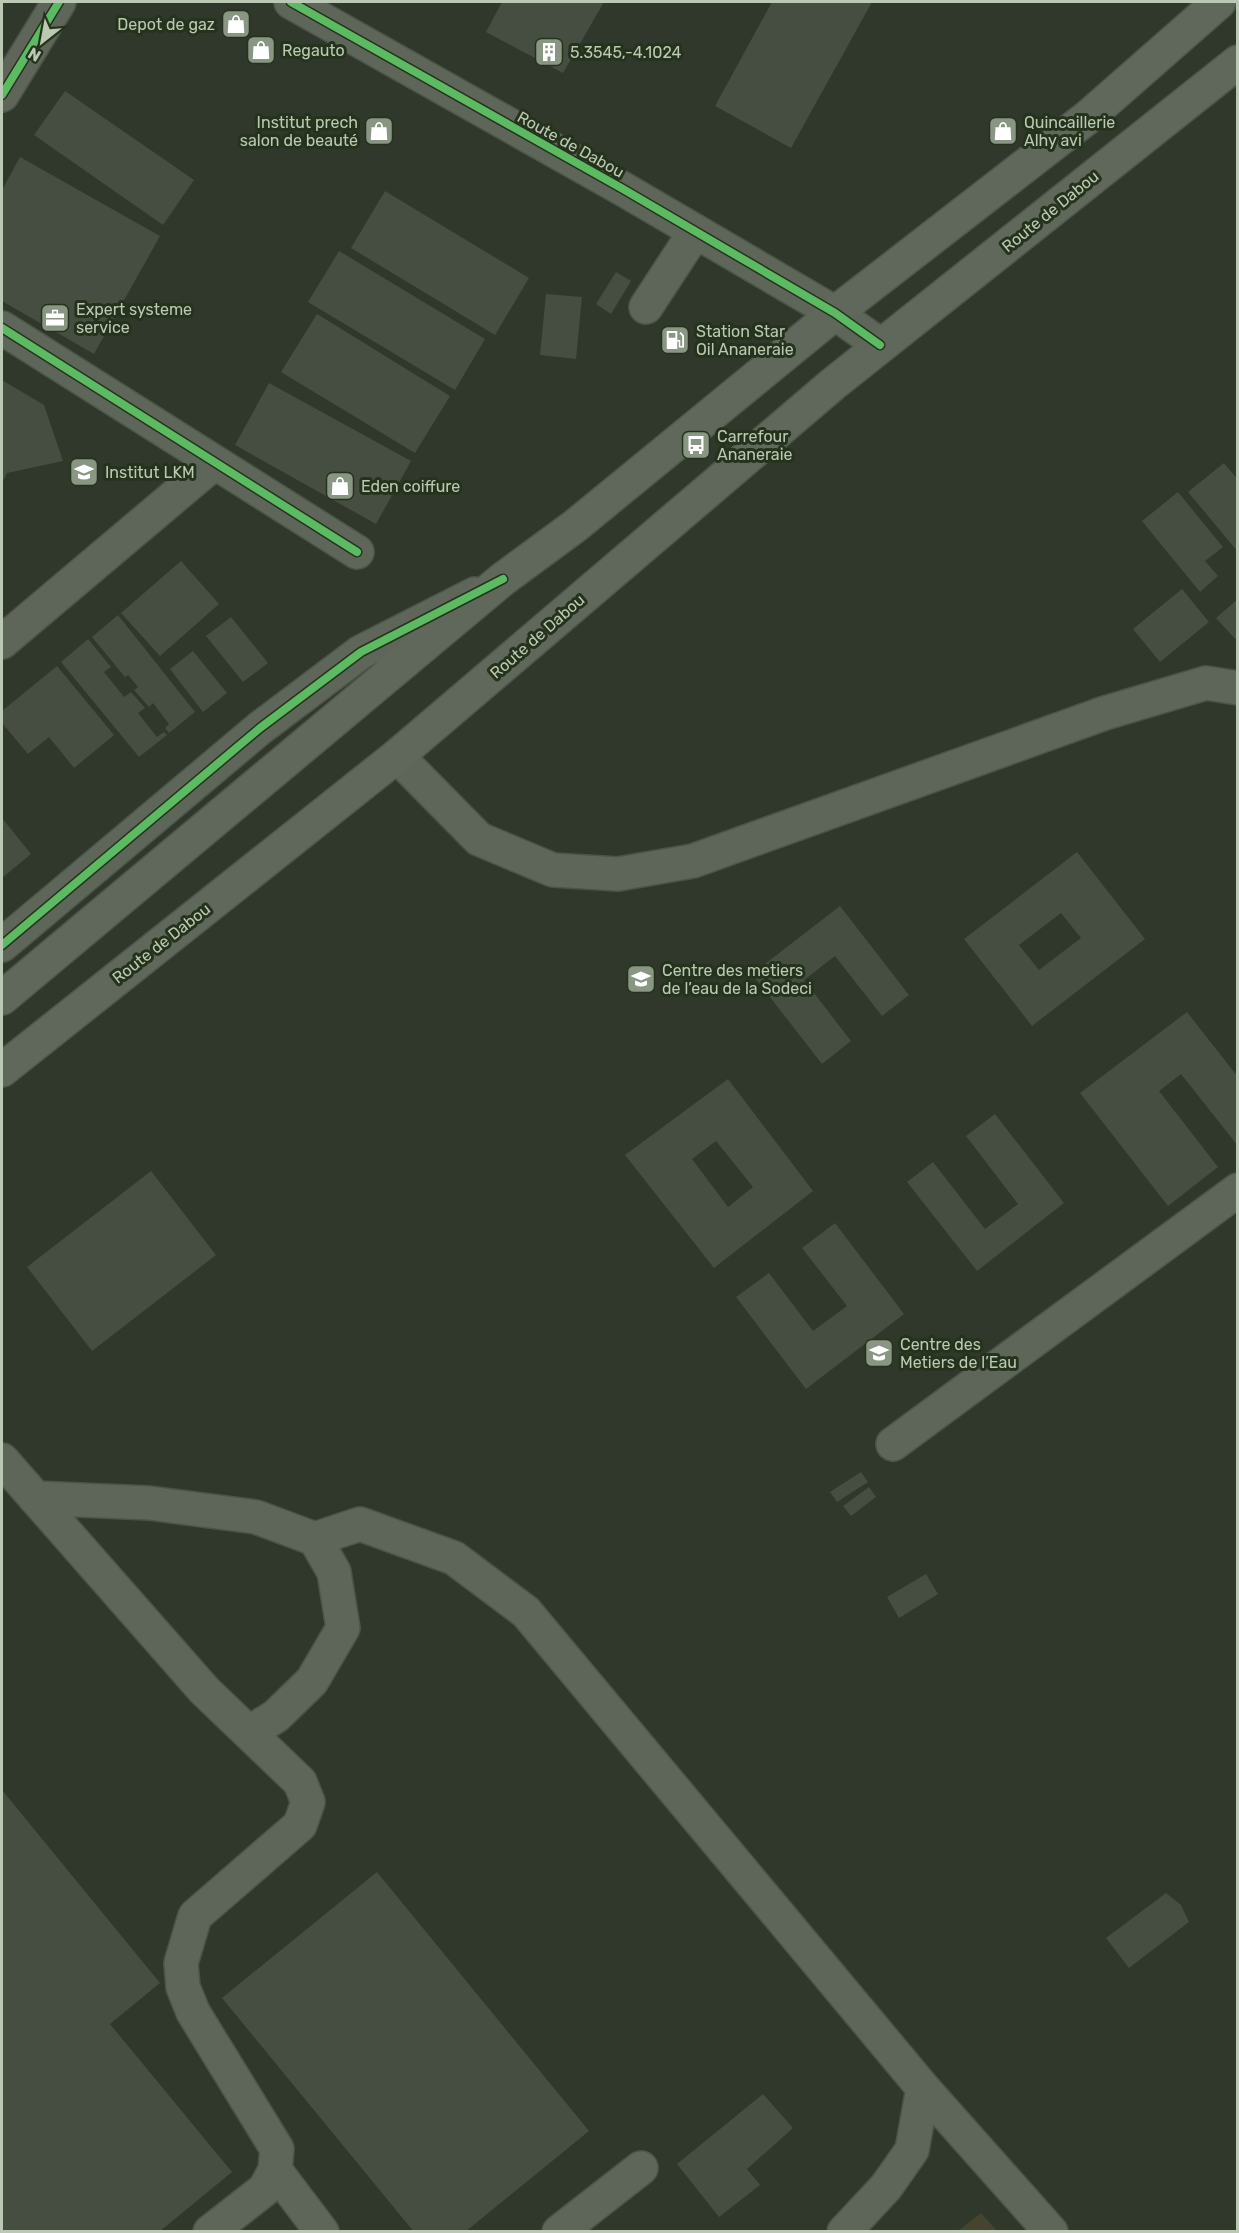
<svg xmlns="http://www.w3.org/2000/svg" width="1239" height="2233" font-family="Rubik,sans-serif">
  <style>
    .green { fill: #45452f }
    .building { fill: #464e41; fill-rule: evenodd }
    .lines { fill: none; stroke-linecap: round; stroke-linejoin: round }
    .minor-casing { stroke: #4c5348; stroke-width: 36 }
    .major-casing { stroke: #4c5548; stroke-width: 36 }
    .minor { stroke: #5e665a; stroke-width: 33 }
    .major { stroke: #60685c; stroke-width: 33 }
    .cycleway-casing { stroke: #25331d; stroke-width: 11 }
    .cycleway { stroke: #5cba63; stroke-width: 8 }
    .labels { text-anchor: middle; stroke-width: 6; stroke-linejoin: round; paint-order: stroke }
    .poi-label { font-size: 16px; fill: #bbc9b4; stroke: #25331d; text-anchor: start }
    .street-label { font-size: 16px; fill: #bbc9b4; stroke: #25331d }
  </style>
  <rect width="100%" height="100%" fill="#2f382a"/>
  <path class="green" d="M981,2213L997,2231H958Z"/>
  <path class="building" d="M502,2H604L563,73L486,32Z
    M772,2H872L791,148L715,106Z
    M65,91L194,180L163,225L34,135Z
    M20,157L160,236L94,354L2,301V190Z
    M385,191L529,278L495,335L351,248Z
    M339,251L485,339L455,390L308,302Z
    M616,272L631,281L611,314L596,304Z
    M546,294L582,297L576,359L540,355Z
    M317,314L450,396L415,453L281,372Z
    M2,380L44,405L63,461L7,473L2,483Z
    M269,383L411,461L376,524L235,445Z
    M1224,463L1238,480V552L1188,492Z
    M1178,492L1223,547L1205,561L1218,576L1200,592L1142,521Z
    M181,561L219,604L160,656L121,613Z
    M1182,589L1209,622L1160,662L1133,629Z
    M1238,599V642L1216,618Z
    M118,615L195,712L169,733L165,728L169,724L153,703L149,707L134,690L138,687L128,675L125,677L92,637Z
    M231,617L268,663L243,682L206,636Z
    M88,639L111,667L104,672L124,697L131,692L145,708L138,713L157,737L164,732L167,735L139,757L61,662Z
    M193,651L227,693L203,712L170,669Z
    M57,666L114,735L74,768L49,737L28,754L2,723V711Z
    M2,818L31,854L2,878Z
    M1077,852L1145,939L1032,1026L964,939ZM1061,913L1081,938L1039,970L1019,945Z
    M840,906L909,995L882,1016L835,956L804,980L851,1041L822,1064L752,974Z
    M1187,1012L1238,1077V1146L1181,1074L1159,1091L1218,1167L1168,1206L1080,1093Z
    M728,1079L813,1191L714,1268L625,1155ZM716,1141L753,1187L728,1207L692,1159Z
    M995,1114L1064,1203L977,1271L907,1182L933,1162L985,1229L1018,1204L966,1136Z
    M151,1171L216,1255L92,1351L27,1267Z
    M835,1223L904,1314L806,1389L736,1297L769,1273L813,1331L847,1306L802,1248Z
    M861,1472L868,1482L837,1502L830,1492Z
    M869,1487L876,1497L851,1516L843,1506Z
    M926,1574L938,1594L899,1618L887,1597Z
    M2,1790L160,1983L110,2024L232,2172L159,2232H2Z
    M377,1872L589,2131L465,2232H414L222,1998Z
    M1166,1893L1181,1905L1189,1922L1129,1968L1106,1938Z
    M763,2094L793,2128L747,2169L760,2185L719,2217L677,2164Z"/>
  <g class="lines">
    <g class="minor-casing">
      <path id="minor" d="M291,2L623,189L835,313L880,345
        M2,95L59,2
        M646,307L695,232
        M2,328L357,552
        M2,642L214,463
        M397,756L479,839L553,870L618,874L693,861L1105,713L1206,683L1238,688
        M2,945L260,728L361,652L475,594
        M893,1444L1238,1190
        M2,1460L204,1690L300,1782L308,1802L300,1825L195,1916L181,1963L183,1987L193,2012L277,2149L275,2170L265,2189L210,2232
        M35,1498L149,1503L256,1517L315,1539L334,1572L343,1628L312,1681L276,1716L249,1733
        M315,1539L360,1524L454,1558L526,1612L923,2088L1051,2232
        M275,2170L322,2232
        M559,2232L641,2168
        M844,2232L886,2187L912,2150L923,2088"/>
    </g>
    <g class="major-casing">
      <path id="major" d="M2,998L503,579L575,526L835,313L1088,117L1219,2
        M2,1070L397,756L833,384L1238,62"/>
    </g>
    <use href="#minor" class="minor"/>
    <use href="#major" class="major"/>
    <g class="cycleway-casing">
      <path id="cycleway" d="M291,2L623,189L835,313L880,345
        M2,95L59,2
        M2,328L357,552
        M2,945L260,728L361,652L503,579"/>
    </g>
    <use href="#cycleway" class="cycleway"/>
  </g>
  <defs>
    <g id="shop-square" transform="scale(1.5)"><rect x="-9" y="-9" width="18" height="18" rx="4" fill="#8a9684" stroke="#25331d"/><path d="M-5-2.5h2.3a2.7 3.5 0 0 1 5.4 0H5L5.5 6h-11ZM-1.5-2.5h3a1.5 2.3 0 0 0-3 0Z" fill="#fff"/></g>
    <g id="building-square" transform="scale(1.5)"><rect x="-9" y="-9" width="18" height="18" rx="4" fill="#8a9684" stroke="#25331d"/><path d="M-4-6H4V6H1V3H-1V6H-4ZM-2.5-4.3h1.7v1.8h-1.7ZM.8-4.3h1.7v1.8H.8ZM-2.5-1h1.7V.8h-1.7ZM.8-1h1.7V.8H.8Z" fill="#fff"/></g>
    <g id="office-square" transform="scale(1.5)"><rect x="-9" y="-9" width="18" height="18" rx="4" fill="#8a9684" stroke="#25331d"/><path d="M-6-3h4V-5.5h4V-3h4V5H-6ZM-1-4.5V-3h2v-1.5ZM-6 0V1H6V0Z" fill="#fff"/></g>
    <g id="fuel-square" transform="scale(1.5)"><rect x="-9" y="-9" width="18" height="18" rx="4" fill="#8a9684" stroke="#25331d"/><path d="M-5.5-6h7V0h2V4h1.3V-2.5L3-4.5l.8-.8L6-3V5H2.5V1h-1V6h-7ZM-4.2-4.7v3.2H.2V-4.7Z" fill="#fff"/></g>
    <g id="bus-square" transform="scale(1.5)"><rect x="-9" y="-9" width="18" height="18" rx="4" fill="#8a9684" stroke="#25331d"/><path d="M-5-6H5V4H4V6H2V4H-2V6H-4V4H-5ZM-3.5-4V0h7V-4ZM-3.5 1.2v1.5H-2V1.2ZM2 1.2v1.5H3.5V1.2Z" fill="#fff"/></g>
    <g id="school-square" transform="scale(1.5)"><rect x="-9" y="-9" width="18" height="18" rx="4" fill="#8a9684" stroke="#25331d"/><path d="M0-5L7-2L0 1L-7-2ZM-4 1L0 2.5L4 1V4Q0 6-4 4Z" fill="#fff"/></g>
  </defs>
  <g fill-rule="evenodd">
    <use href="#shop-square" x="236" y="24"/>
    <use href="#shop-square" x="261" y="50"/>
    <use href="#building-square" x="549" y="52"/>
    <use href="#shop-square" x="379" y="131"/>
    <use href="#shop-square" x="1003" y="131"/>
    <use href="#office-square" x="55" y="318"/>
    <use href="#fuel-square" x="675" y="340"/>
    <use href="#bus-square" x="696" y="445"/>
    <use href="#school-square" x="84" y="472"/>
    <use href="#shop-square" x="340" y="486"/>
    <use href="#school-square" x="641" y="979"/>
    <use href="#school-square" x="879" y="1353"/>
  </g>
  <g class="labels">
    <g class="poi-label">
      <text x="215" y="30" text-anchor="end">Depot de gaz</text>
      <text x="282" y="56">Regauto</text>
      <text x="570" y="58">5.3545,-4.1024</text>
      <text x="358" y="128" text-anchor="end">Institut prech<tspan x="358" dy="18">salon de beauté</tspan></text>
      <text x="1024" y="128">Quincaillerie<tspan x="1024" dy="18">Alhy avi</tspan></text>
      <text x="76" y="315">Expert systeme<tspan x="76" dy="18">service</tspan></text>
      <text x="696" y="337">Station Star<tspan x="696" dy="18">Oil Ananeraie</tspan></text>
      <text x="717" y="442">Carrefour<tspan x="717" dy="18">Ananeraie</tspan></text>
      <text x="105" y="478">Institut LKM</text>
      <text x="361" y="492">Eden coiffure</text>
      <text x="662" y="976">Centre des metiers<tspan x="662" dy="18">de l’eau de la Sodeci</tspan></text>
      <text x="900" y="1350">Centre des<tspan x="900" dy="18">Metiers de l’Eau</tspan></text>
    </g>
    <g class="street-label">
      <text transform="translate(571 144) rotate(29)" y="6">Route de Dabou</text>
      <text transform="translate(1050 211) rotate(-39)" y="6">Route de Dabou</text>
      <text transform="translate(537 636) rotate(-41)" y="6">Route de Dabou</text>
      <text transform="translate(161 943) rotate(-38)" y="6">Route de Dabou</text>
    </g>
  </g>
  <rect width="1239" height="2233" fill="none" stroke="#bbc9b4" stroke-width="6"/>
  <g transform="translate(42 42) rotate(211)" stroke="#25331d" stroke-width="4.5" paint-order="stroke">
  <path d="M0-4.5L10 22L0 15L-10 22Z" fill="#bbc9b4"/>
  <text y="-9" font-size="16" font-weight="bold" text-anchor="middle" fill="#bbc9b4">N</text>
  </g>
</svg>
